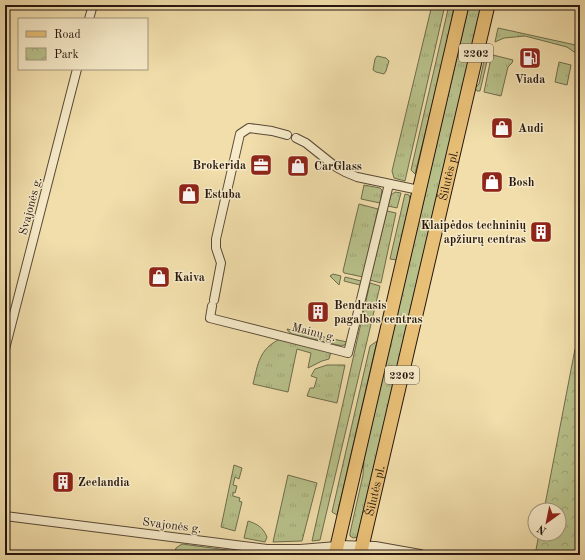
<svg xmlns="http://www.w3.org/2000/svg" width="585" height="560" font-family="'Old Standard TT',serif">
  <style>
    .grass { fill: url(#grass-tufts); stroke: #6f6c4d }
    .park { fill: url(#park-crowns); stroke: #6f6c4d }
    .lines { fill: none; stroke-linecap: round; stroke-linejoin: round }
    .minor-casing { stroke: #594937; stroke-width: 10 }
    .tertiary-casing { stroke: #594937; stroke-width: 12 }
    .primary-casing { stroke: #261710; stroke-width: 15 }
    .minor { stroke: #f6eac8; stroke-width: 8 }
    .tertiary { stroke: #f6eac8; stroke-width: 10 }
    .primary { stroke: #e8bf76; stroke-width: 13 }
    .labels { text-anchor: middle; stroke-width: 3; stroke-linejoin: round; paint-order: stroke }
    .shield { fill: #f6eac8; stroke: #645647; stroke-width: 1 }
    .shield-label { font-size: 11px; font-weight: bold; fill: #261710 }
    .poi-label { font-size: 12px; font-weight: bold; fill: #261710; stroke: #f6eac8; text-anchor: start }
    .street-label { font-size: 12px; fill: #261710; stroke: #f6eac8 }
  </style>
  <defs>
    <pattern id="grass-tufts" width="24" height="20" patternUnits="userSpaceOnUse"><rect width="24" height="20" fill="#b8c18a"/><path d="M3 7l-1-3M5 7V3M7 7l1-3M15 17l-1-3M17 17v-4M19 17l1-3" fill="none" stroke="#9ea576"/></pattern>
    <pattern id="park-crowns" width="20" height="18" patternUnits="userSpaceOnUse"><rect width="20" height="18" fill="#b8c18a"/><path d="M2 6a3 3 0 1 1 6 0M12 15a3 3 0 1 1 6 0" fill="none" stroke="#9ea576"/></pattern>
  </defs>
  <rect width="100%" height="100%" fill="#f1deab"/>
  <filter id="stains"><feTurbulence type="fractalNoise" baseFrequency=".005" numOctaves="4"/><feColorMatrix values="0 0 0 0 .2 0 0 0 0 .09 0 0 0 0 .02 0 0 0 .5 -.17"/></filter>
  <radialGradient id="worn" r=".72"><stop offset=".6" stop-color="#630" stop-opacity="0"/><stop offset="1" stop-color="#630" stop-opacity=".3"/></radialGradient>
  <path class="grass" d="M432,5H445L405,181L394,178L392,171Z
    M449,5H454L451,29L415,174L411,170Z
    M469,5H482L358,537L353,538L350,536V533L363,475L364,457Z
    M498,28L580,46V56L567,47L525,36L504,38L495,42Z
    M493,55L513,60L512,63L508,67L501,96L484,92L491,58Z
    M377,56L386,58L389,61L386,71L384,74L376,72L373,70L375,59Z
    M488,57L480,91H477L475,88L479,84L484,61Z
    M559,62L571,65L567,85L555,82Z
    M364,185L380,188L382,190L380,203L361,199Z
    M395,192L401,193L397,208L388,206L391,195Z
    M405,194L409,195L411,201L397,260L390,259Z
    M359,204L378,209L363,277L344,273L343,271Z
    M387,211L396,213L381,283L370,280Z
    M333,274L341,276L339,285L330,276Z
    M345,277L361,281L360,285L344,281Z
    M370,283L380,286L320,540L312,541Z
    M287,329L347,342L346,344L342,346L292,334L288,331Z
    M280,339L331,352L329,359L322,361L308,368L311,353L297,349L288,392L253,384C258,364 259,349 280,339Z
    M377,341L337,515L332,512L370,346Z
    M327,365H345L337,403L307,396L310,388H314L317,378L311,376L315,369Z
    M234,465L242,468L239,479L235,477L233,485L237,486L235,493L233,492V496L240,498L239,501L242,502L235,531L221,527Z
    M288,475L317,483L302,541L273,542Z
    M248,521C257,524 263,527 267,537L265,542L244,538Z
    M182,544L265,555H174L176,548Z"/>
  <path class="park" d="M575,349L580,350V555H535L539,534H559V510H544Z"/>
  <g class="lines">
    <g class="minor-casing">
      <path id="minor" d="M89,19L93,5
        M296,138L306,143L336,167L345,172L357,177L419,190
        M214,300L221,263L216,248V239L240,134L249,128L272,131L287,135
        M212,306L210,318L348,353L389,184
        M5,349L77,69
        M5,516L267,549H300L337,546"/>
    </g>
    <g class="tertiary-casing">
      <path id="tertiary" d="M337,546L375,547L420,555"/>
    </g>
    <g class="primary-casing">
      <g id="primary">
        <path d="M335,555L462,5"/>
        <path id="s1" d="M360,555L488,5"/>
      </g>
    </g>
    <use href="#minor" class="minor"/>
    <use href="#tertiary" class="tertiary"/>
    <use href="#primary" class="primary"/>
  </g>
  <defs>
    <g id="fuel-square" transform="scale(1.15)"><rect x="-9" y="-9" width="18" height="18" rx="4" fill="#8f2418" stroke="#f6eac8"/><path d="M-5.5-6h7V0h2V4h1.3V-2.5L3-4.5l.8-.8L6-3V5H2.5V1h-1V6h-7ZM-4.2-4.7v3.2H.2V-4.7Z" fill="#fff"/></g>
    <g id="shop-square" transform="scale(1.15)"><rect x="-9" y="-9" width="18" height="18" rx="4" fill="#8f2418" stroke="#f6eac8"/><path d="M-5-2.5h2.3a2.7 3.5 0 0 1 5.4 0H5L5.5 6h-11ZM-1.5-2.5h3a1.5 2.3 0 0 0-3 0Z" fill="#fff"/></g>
    <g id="office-square" transform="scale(1.15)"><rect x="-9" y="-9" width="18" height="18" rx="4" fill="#8f2418" stroke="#f6eac8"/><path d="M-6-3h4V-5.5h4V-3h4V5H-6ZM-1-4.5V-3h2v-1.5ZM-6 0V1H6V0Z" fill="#fff"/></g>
    <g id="building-square" transform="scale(1.15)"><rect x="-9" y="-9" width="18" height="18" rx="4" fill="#8f2418" stroke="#f6eac8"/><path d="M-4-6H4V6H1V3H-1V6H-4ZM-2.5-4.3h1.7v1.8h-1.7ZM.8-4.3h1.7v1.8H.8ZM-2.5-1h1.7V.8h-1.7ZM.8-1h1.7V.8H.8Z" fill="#fff"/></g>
  </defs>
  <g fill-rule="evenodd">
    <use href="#fuel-square" x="530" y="58"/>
    <use href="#shop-square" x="502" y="128"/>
    <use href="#office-square" x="261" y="165"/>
    <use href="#shop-square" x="298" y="166"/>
    <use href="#shop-square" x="492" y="182"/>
    <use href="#shop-square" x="189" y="194"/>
    <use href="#building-square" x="541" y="232"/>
    <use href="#shop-square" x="159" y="277"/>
    <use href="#building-square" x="318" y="312"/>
    <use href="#building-square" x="63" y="482"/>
  </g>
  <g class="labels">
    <g class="shield">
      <rect x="459" y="44" width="34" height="18" rx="3"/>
      <rect x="385" y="366" width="34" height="18" rx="3"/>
    </g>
    <g class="shield-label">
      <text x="476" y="57">2202</text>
      <text x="402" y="379">2202</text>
    </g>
    <g class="poi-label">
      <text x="530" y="83" text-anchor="middle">Viada</text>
      <text x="518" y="132">Audi</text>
      <text x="246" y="169" text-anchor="end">Brokerida</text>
      <text x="314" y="170">CarGlass</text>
      <text x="508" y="186">Bosh</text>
      <text x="204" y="198">Estuba</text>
      <text x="526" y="229" text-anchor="end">Klaipėdos techninių<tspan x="526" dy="14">apžiurų centras</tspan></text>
      <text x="174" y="281">Kaiva</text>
      <text x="334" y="309">Bendrasis<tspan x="334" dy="14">pagalbos centras</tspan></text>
      <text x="78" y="486">Zeelandia</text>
    </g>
    <g class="street-label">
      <text dy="4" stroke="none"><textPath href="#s1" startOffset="390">Šilutės pl.</textPath></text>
      <text transform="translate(30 206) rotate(-75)" y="4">Svajonės g.</text>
      <text transform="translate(314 332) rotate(14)" y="4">Mainų g.</text>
      <text dy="4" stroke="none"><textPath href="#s1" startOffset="66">Šilutės pl.</textPath></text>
      <text transform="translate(172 525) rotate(7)" y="4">Svajonės g.</text>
    </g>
  </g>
  <rect width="585" height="560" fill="none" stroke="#f1deab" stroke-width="20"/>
  <rect x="6" y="6" width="573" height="548" fill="none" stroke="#261710" stroke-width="2"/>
  <rect x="10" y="10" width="565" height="540" fill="none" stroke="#261710"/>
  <rect x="18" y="18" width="130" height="52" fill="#f6eac8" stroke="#a3967e"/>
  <rect x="26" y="31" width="20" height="6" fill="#e8bf76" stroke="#a3967e"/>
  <text x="54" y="38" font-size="12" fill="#261710">Road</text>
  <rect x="26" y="48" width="20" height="12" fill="url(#park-crowns)" stroke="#a3967e"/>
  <text x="54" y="58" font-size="12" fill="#261710">Park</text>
  <g transform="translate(547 522) rotate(213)"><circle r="19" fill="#f6eac8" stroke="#a3967e"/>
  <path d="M0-3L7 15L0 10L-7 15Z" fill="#8f2418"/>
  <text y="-6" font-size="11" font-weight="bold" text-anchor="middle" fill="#261710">N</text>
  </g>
  <rect width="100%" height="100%" filter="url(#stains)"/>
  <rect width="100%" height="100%" fill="url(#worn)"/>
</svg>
